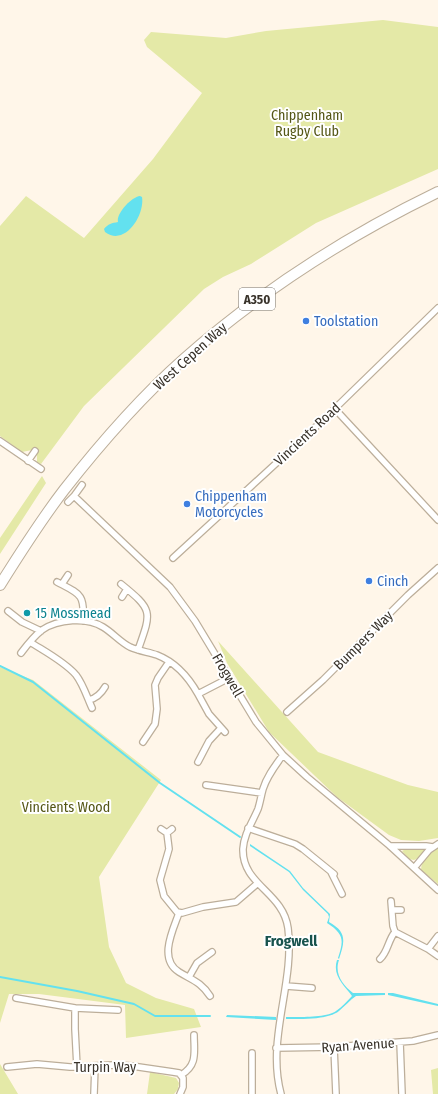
<svg xmlns="http://www.w3.org/2000/svg" width="438" height="1094" font-family="'Fira Sans Condensed',sans-serif">
  <style>
    .green { fill: #e4e9a7 }
    .water { fill: #63e1ef }
    .lines { fill: none; stroke-linecap: round; stroke-linejoin: round }
    .stream { stroke: #63e1ef; stroke-width: 2 }
    .street-casing { stroke: #bcae9a; stroke-width: 8 }
    .highway-casing { stroke: #bcae9a; stroke-width: 12 }
    .street { stroke: #fff; stroke-width: 5.5 }
    .highway { stroke: #fff; stroke-width: 10 }
    .shop-dot { fill: #3f7fe0; stroke: #fff; stroke-width: 1.5 }
    .culture-dot { fill: #0f9aa8; stroke: #fff; stroke-width: 1.5 }
    .labels { text-anchor: middle; stroke-width: 4; stroke-linejoin: round; paint-order: stroke }
    .shield { fill: #fff; stroke: #74706a; stroke-width: 1 }
    .shield-label { font-size: 13px; font-weight: bold; fill: #38322a }
    .park-label { font-size: 14px; fill: #545615; stroke: #fff }
    .shop-label { font-size: 14px; fill: #366cbe; stroke: #fff; text-anchor: start }
    .street-label { font-size: 14px; fill: #38322a; stroke: #fff }
    .culture-label { font-size: 14px; fill: #0d838f; stroke: #fff; text-anchor: start }
    .neighbourhood-label { font-size: 15px; font-weight: bold; fill: #18534e; stroke: #fff }
  </style>
  <rect width="100%" height="100%" fill="#fff6e9"/>
  <path class="green" d="M383,20L438,27V169L316,223L251,264L223,277L204,289L84,406L41,464L37,462V453L32,450L22,452L0,436V226L26,196L84,238L153,159L202,93L147,47L144,40L151,32L226,38L266,31Z
    M42,476L46,483L0,554V538Z
    M218,641L318,752L408,785L438,792V838L419,841L401,840L389,835L337,797L269,732L227,663Z
    M0,667L33,680L161,780L99,877L109,947L126,983L156,998L194,1009L201,1027L126,1038L125,1005L39,994H9L0,1023Z
    M438,846V884L421,870C421,860 431,852 438,846Z
    M424,848L425,849C423,854 419,858 414,860L409,859L402,851L404,850Z
    M0,1064L18,1094H0Z
    M438,1068V1094H433L431,1070Z
    M150,1072L176,1078L179,1083L178,1089L174,1094H147Z"/>
  <path class="water" d="M140,196L142,197C145,215 125,247 105,232L104,229C108,224 112,223 118,222C116,214 131,197 140,196Z
    M250,844L290,871L303,888L330,914L329,922C347,932 345,941 339,959L338,958C344,940 344,934 327,923L329,917L328,914L303,890L289,872L250,846Z
    M337,960H339C334,974 343,985 353,993H385V995L356,996C350,1000 345,1006 339,1011C328,1020 301,1019 286,1019V1017C298,1017 327,1018 336,1011C342,1007 347,1001 352,996C344,985 332,976 337,960Z
    M388,993H393L438,1004V1006L388,995Z
    M227,1015L276,1017V1020L226,1017Z"/>
  <g class="lines">
    <path class="stream" d="M0,666L33,682L160,783L240,837
      M0,977L77,991L134,1004L155,1016H210"/>
    <g class="street-casing">
      <path id="street" d="M335,409L438,520
        M0,441L41,469
        M28,461L35,451
        M82,485L74,496L170,587L195,621L256,722L283,755L307,777L390,846L438,890
        M68,502L74,496
        M173,558L320,423L438,308
        M57,582C80,594 85,594 83,621
        M62,584L68,575
        M121,584C153,610 152,611 138,650
        M122,597L127,589
        M8,611L22,622L41,631
        M30,642C44,651 65,662 76,675C83,684 87,697 92,708
        M21,653C27,645 34,636 42,630C58,619 87,617 103,627C113,633 120,642 130,647C139,651 148,652 157,655C175,662 189,678 198,694
        M89,700C97,698 101,694 105,687
        M287,712L323,680L408,595L438,568
        M225,732L209,714L198,694L229,678
        M143,742L155,724L157,709L155,685L158,678L169,662
        M198,762L209,741L221,728
        M206,785L262,793
        M248,828L295,844L303,849L334,874
        M161,829L167,833L169,849L160,880L164,896L177,912L182,913L203,907L236,902L258,883
        M167,833L172,829
        M390,846H426L433,847
        M414,868L429,850L438,844
        M331,872L342,894
        M391,901L393,926L395,932L428,949
        M392,910H401
        M179,913C173,930 158,959 179,972C192,980 201,982 210,996
        M438,936L428,949L438,956
        M380,959C388,952 388,940 395,932
        M189,977L197,963L212,952
        M286,986L312,988
        M16,998L75,1008V1029L77,1067
        M75,1008L118,1010
        M400,1042L402,1094
        M334,1047L336,1094
        M276,1048L334,1047L413,1041L438,1035
        M7,1067L37,1064L70,1067L113,1065L132,1066L173,1072L179,1073L183,1078V1087L180,1094
        M181,1075C198,1065 194,1052 194,1035
        M94,1094L95,1066
        M252,1094V1053
        M281,1094C266,1038 295,984 288,928C283,892 242,885 243,849C244,834 252,823 258,809C260,803 261,796 263,789C267,776 275,766 283,755"/>
    </g>
    <g class="highway-casing">
      <path id="highway" d="M0,585C20,553 41,520 64,490C100,444 140,398 184,359C261,291 345,237 438,192"/>
    </g>
    <use href="#street" class="street"/>
    <use href="#highway" class="highway"/>
  </g>
  <g class="shop-dot">
    <circle cx="306" cy="321" r="4"/>
    <circle cx="187" cy="504" r="4"/>
    <circle cx="369" cy="581" r="4"/>
  </g>
  <circle class="culture-dot" cx="27" cy="613" r="4"/>
  <g class="labels">
    <rect class="shield" x="239" y="288" width="36" height="22" rx="3"/>
    <g class="shield-label">
      <text x="257" y="304">A350</text>
    </g>
    <g class="park-label">
      <text x="307" y="120">Chippenham<tspan x="307" dy="16">Rugby Club</tspan></text>
      <text x="66" y="812">Vincients Wood</text>
    </g>
    <g class="shop-label">
      <text x="314" y="326">Toolstation</text>
      <text x="195" y="501">Chippenham<tspan x="195" dy="16">Motorcycles</tspan></text>
      <text x="377" y="586">Cinch</text>
    </g>
    <g class="street-label">
      <text transform="translate(190 356) rotate(-42)" y="5">West Cepen Way</text>
      <text transform="translate(307 434) rotate(-43)" y="5">Vincients Road</text>
      <text transform="translate(363 640) rotate(-45)" y="5">Bumpers Way</text>
      <text transform="translate(228 675) rotate(60)" y="5">Frogwell</text>
      <text transform="translate(358 1045) rotate(-4)" y="5">Ryan Avenue</text>
      <text x="105" y="1072">Turpin Way</text>
    </g>
    <g class="culture-label">
      <text x="35" y="618">15 Mossmead</text>
    </g>
    <g class="neighbourhood-label">
      <text x="291" y="946">Frogwell</text>
    </g>
  </g>
</svg>
